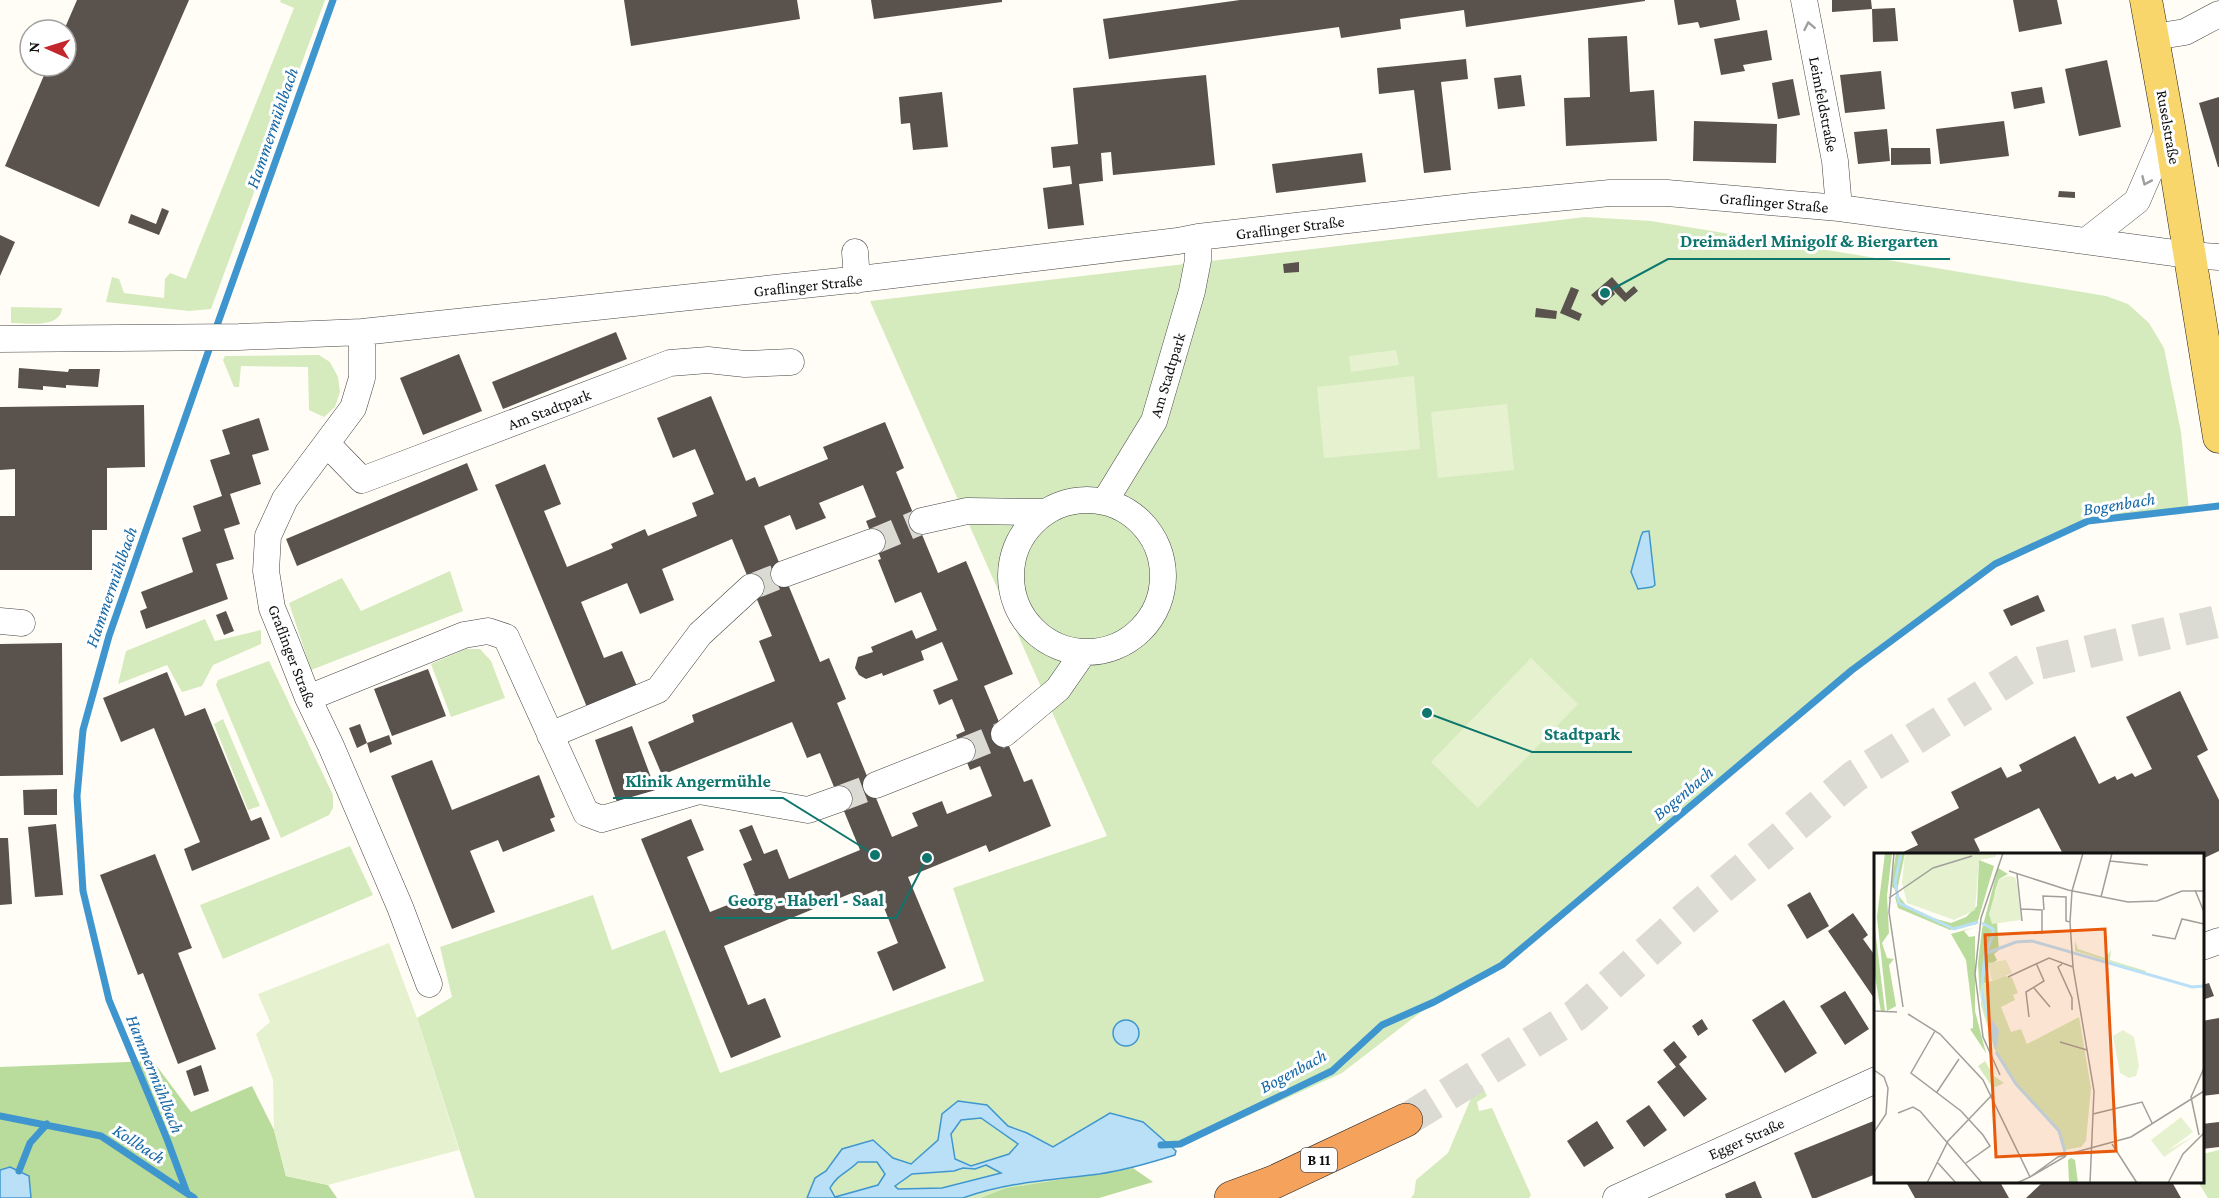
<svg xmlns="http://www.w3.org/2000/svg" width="2219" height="1198" font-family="'Crimson Pro',serif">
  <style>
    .green { fill: #d5ebbd }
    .forest { fill: #b9dc9c }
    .pitch { fill: #e6f2cf }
    .water { fill: #b9e0f7; stroke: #3f96cf; stroke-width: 1.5; fill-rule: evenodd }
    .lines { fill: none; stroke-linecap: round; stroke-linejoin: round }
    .stream { stroke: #3f96cf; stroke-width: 7 }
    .building { fill: #5a524d; fill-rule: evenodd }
    .minor-tunnel { stroke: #dbdad3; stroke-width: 26; stroke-dasharray: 26 13; stroke-linecap: butt }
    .highway-tunnel { stroke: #dbdad3; stroke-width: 33; stroke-dasharray: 33 16; stroke-linecap: butt }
    .minor-casing { stroke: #444; stroke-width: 27 }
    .major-casing { stroke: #222; stroke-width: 33 }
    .highway-casing { stroke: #222; stroke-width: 34 }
    .minor { stroke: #fff; stroke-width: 26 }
    .major { stroke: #f9d66b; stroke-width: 32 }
    .highway { stroke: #f5a25d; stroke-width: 33 }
    .oneway { stroke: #a0a0a0 }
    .labels { text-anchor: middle; stroke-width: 6; stroke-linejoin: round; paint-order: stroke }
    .shield { fill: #fff; stroke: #585858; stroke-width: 1.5 }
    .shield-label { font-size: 15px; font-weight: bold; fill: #111 }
    .street-label { font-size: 16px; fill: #111; stroke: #fff }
    .water-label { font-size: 18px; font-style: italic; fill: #1768a6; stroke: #fff }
    .inset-river { fill: none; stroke: #b9e0f7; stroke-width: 3 }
    .inset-road { fill: none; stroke: #a09f9a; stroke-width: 1.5 }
    .view { fill: #e8590c; fill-opacity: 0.15; stroke: #e8590c; stroke-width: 3 }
    .inset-edge { fill: none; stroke: #111; stroke-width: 3 }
    .leader { fill: none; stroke: #0f766e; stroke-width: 2 }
    .callout-dot { fill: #0f766e; stroke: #fff; stroke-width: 2 }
    .callout-label { font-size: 18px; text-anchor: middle; font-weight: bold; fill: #0f766e; stroke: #fff; stroke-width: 6; stroke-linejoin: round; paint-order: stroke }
  </style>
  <rect width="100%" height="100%" fill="#fffdf5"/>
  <path class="green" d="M281,0H325L211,309L189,311L106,302L112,277L119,279L124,293L164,298L165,279L170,273L186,279L294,8L280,2Z
    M1585,217L1651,221L2106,296L2128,304L2149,323L2164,348L2181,432L2189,510L2088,521L1995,564L1852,670L1502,965L1434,1002L1342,1073L1133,1168L1006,1188L980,1198H475L417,1018L452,997L440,947L593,895L612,950L665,930L720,1073L984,981L953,888L1107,836L870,301Z
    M11,307L62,308C61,329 25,323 11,323Z
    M319,355L330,362L338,377L340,392L335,407L324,417L309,410L308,367L241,366L239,387H234L223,360L225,356Z
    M450,571L463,611L311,670L289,603L342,578L361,611Z
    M205,619L215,641L261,630V644L213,665L202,686L182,692L167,665L118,684L126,651Z
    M466,649H480L491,661L505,698L451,717L431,664Z
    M269,661L333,795V808L329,815L281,838L216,685L218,680Z
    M223,719L260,806L248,810L214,724Z
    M350,846L373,895L223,959L200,905Z
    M1477,1084L1482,1085L1487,1096L1477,1102L1479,1111L1492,1108L1531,1195L1529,1198H1411L1414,1194L1416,1180L1448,1153Z
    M2219,1150V1198H2208L2198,1182H2202L2203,1154Z"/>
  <path class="forest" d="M153,1061L191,1112L252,1086L274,1130L286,1176L328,1185L337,1198H31L29,1176L10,1167L0,1170V1067Z
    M1133,1168L1153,1182L1099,1198H980L1006,1188Z"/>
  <path class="pitch" d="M1396,350L1399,365L1351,372L1349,356Z
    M1414,376L1420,449L1324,458L1317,387Z
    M1507,404L1514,470L1438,478L1431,412Z
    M1531,658L1578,704L1478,808L1431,762Z
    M389,943L417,1018L459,1150L328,1185L286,1176L274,1130L273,1080L256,1034L270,1022L258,994Z"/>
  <path class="water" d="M1649,531L1655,585L1652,587L1638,589L1631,572L1641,536L1643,532Z
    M1113 1033a13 13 0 1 1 26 0a13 13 0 1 1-26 0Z
    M958,1101L987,1105L1008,1126L1027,1133L1053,1147L1110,1113L1143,1122L1176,1151L1175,1155C1150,1163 1125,1170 1099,1174C1053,1180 1007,1182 963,1198H807L815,1178L826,1171L842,1149L873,1140L893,1158L911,1164L938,1140L942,1114ZM981,1118L1018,1144L1009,1154L971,1166L955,1159L951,1134L961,1120ZM858,1162H877L885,1174L878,1185L835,1197L830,1188C838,1174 847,1173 858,1162ZM986,1165L1001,1173L942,1188L898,1189L895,1186L912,1174L954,1171L963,1168L975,1169Z
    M10,1167L29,1176L31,1198H0V1170Z"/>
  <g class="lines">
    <path class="stream" d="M215,331L333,0
      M0,1116L101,1136L194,1198
      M1161,1145L1180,1144L1332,1071L1382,1025L1434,1002L1502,965L1852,670L1995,564L2088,521L2219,506
      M19,1171L30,1143L47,1124
      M187,1193L167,1139L109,1000L83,891L77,796L83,730L109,636L212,341"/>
  </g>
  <path class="building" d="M77,0H189L99,207L5,166L48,66H66V30H64Z
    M624,0H797L800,19L631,46Z
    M871,0H1002V2L874,19Z
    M1240,0H1645V1L1466,27L1464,10L1400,19L1401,29L1341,38L1339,27L1109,59L1103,19Z
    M1674,0H1736L1740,20L1700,28L1698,22L1678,25Z
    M1832,0H1871L1872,9L1832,12Z
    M2013,0H2057L2062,24L2019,32Z
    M1895,8L1898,41L1873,42L1872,9Z
    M1767,30L1772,60L1743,65L1745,71L1721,75L1714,39Z
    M1627,36L1630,92L1654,90L1657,141L1566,146L1564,98L1590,97L1588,38Z
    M1466,59L1468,79L1441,82L1451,170L1424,173L1414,90L1379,94L1377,68Z
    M2107,60L2121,127L2079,136L2065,69Z
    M1881,71L1885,109L1845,113L1840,75Z
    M1206,75L1215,165L1113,175L1111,152L1101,153L1103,181L1079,184L1084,225L1048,229L1043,188L1072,184L1070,166L1053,168L1051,147L1078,144L1073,88Z
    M1521,75L1525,106L1498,109L1494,78Z
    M1793,79L1800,115L1778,119L1772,83Z
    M2042,87L2045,103L2014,109L2011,92Z
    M942,92L948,147L913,150L910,123L901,124L899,97Z
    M2219,97V167H2218L2199,103Z
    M1694,121L1777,124L1776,163L1693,161Z
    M2004,121L2009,156L1940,164L1936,129Z
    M1887,129L1890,161L1858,164L1854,132Z
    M1891,148H1930L1931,164L1891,165Z
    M1362,153L1366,182L1276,193L1272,164Z
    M2059,191L2075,192V198L2058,197Z
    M162,208L169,211L159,235L128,223L131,214L156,224Z
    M0,235L15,242L0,276Z
    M1299,262V272L1284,273L1283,264Z
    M1612,277L1626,293L1634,286L1638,291L1625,302L1612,289L1615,294L1602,306L1591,295Z
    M1571,287L1579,290L1571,309L1582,314L1579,321L1560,313Z
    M1536,308L1557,311L1556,319L1535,317Z
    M616,332L627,359L503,409L492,382Z
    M459,354L482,411L423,435L400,378Z
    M19,368L68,372L69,369H100L98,387L66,385V388L43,386V390L18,388Z
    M711,396L746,481L755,477L759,487L828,459L823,447L885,422L904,468L896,472L938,573L966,561L1013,674L984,686L1024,782L1032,779L1051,826L989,852L986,845L908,877L946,968L893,991L877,952L898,943L877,890L855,899L852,893L724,946L748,1005L765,998L781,1037L731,1058L641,839L691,819L704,850L687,857L710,912L755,894L743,864L752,860L739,830L752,825L764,854L777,849L789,879L860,850L820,753L807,758L792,722L662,775L648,742L694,722L692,715L775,681L759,641L772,636L732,539L662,569L674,600L640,614L627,583L581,602L604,658L622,651L639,691L589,712L495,485L545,464L561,504L544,511L567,567L613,548L611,544L645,529L648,536L697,516L692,503L714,494L695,449L673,458L657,418ZM863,485L876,517L866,521L881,559L878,560L895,603L921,592L937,630L916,639L912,630L871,647L873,652L858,657L855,668L859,675L866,679L882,673L883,676L924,660L921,651L942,642L958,680L933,690L939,705L952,699L965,731L956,735L970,770L980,766L992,796L947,814L942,801L912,813L918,826L892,837L837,703L846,699L829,658L820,662L764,526L790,515L796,530L826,518L819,503Z
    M144,405L145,467L107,468V530H92V570H0V516H15V469L0,470V407Z
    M259,418L269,450L252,455L261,484L230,494L240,524L224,529L234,559L216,564L228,599L146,629L140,611L147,608L141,592L193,572L182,538L201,531L193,506L222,496L210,460L230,454L222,430Z
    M467,463L478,490L297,566L286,539Z
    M2038,595L2045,611L2011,626L2003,610Z
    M226,611L234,631L224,635L216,615Z
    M62,643L63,775L0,776V644Z
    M428,669L446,716L392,736L374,689Z
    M167,672L185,716L205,708L251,821L261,817L270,839L192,871L184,849L200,842L154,728L121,742L103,698Z
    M2180,691L2208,750L2197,756L2219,800V851L2202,859V854H2063L2039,808L1974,839L1980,851L1973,854H1899L1918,845L1911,832L1959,808L1951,792L2001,767L2007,778L2022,771L2019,765L2075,736L2099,784L2115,776L2117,780L2132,773L2135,777L2152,769L2126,717Z
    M360,724L367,743L389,735L392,744L370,753L367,743L357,748L349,728Z
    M632,726L656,791L618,805L595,740Z
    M432,760L452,810L539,775L555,817L550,819L555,831L503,852L498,840L470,851L495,912L452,929L391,776Z
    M57,789V815H24L23,790Z
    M56,824L63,895L35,897L28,827Z
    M0,838H8L12,904L0,905Z
    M155,854L192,948L178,953L216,1049L178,1064L143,973L138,975L100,875Z
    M1810,892L1829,926L1807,939L1787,905Z
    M1853,913L1868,935L1863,939L1876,957V1001L1828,931Z
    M2209,983L2214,996L2202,1000V985Z
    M1845,991L1869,1029L1845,1045L1820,1006Z
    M1784,1000L1817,1053L1785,1073L1752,1020Z
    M2219,1018V1094L2202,1096V1021Z
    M1702,1019L1708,1029L1698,1036L1692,1026Z
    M1674,1041L1687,1057L1679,1064L1707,1099L1684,1117L1657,1082L1676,1067L1663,1050Z
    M201,1065L209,1091L194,1096L186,1071Z
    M1649,1105L1667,1130L1644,1147L1626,1121Z
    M1876,1120V1174L1816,1198H1812L1794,1153Z
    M1597,1121L1614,1148L1584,1167L1567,1141Z
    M2219,1122V1147L2202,1149V1124Z
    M1755,1181L1762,1198H1726L1725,1194Z
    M1906,1182H2000L2009,1198H1915Z
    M2043,1182H2172L2181,1198H2026Z"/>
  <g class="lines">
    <path class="minor-tunnel" d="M872,542L922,521
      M751,587L784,574
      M962,751L1004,734
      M839,799L876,785"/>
    <path class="highway-tunnel" d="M1406,1120L1576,1015L1690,914L1855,776L2032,665L2219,621"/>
    <g class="minor-casing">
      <path id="minor" d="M1804,0L1835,161L1839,208
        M2154,37L2185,32L2219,14
        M2086,241L2137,201L2169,127
        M855,252L857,280
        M362,332V378L353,408L285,499L268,536L266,571L272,608L286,642L308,698L331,746L400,907L429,984
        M0,339L239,337L362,332L860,279L1178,241L1198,237L1472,206L1610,193H1667L1839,208L2189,255L2219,257
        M327,444L362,480L670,363L708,360L745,364L791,362
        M1011 576a76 76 0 1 1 152 0a76 76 0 1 1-152 0Z
        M1105,501L1154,421L1192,291L1198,260V237
        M922,521L967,511L1045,512
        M784,574L872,542
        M0,621L22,623
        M308,698L464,635L488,631L506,637L586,813L602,819L699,791L808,810L839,799
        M1004,734L1058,689L1083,653
        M550,735L658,690L700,634L751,587
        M876,785L962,751
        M2202,947L2219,941
        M1616,1198L1876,1080"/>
    </g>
    <g class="major-casing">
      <path id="major" d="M2146,0L2169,127L2219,437"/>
    </g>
    <g class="highway-casing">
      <path id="highway" d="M1231,1198L1274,1182L1406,1120"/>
    </g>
    <use href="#minor" class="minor"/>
    <use href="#major" class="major"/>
    <use href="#highway" class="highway"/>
  </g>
  <defs><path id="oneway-chevron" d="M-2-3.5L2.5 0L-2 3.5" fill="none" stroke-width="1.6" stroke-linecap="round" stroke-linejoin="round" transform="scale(1.5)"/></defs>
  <g class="oneway">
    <use href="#oneway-chevron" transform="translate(1809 26) rotate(-101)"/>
    <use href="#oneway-chevron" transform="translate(2146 181) rotate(114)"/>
  </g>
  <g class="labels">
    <rect class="shield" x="1301" y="1148" width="36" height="24" rx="4.5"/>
    <g class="shield-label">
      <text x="1319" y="1165">B 11</text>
    </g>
    <g class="street-label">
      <text transform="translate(1824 104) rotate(79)" y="6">Leimfeldstraße</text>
      <text transform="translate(2169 127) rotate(80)" y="6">Ruselstraße</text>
      <text transform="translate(1774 202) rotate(5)" y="6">Graflinger Straße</text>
      <text transform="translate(1290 227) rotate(-7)" y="6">Graflinger Straße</text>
      <text transform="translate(808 285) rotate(-6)" y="6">Graflinger Straße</text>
      <text transform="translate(1167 375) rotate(-73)" y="6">Am Stadtpark</text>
      <text transform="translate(549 409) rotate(-21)" y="6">Am Stadtpark</text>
      <text transform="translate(293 656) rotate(69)" y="6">Graflinger Straße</text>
      <text transform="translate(1746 1138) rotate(-24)" y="6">Egger Straße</text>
    </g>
    <g class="water-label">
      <text transform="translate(272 128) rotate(-71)" y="6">Hammermühlbach</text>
      <text transform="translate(2119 504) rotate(-9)" y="6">Bogenbach</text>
      <text transform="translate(111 587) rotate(-71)" y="6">Hammermühlbach</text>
      <text transform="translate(1683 793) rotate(-40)" y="6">Bogenbach</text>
      <text transform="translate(1293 1071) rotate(-28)" y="6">Bogenbach</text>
      <text transform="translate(155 1074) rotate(68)" y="6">Hammermühlbach</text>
      <text transform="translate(139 1144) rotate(33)" y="6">Kollbach</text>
    </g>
  </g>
  <g transform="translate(1874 853)">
    <rect width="330" height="330" fill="#fffdf5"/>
    <path d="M201,88L204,96L231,105L237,97L236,107L272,118V120L201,98ZM131,123L138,125L144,140L139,142L141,147L127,154L137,179L147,176L153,191L205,164L217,235L212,288L207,294L191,297L185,278L142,231L120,195L107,152V132ZM111,208L120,223L130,230L119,235L104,213Z" fill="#d5ebbd"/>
    <path d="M11,0H18L13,43L15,80L8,90L13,105L20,106L15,112L22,153L13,158L3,64ZM22,0H31L23,38L17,33ZM105,7L120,13L103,71L76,77L24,55L21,44L24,42L32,52L59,65L77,70L92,64L103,53ZM124,15L134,21L125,26L121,38L118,70H123L125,97L120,101L123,107L110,117L113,129L107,132L106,147L104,110L108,76ZM0,68L11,158L7,159L0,117ZM102,74L90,78L95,84L101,83V158L112,200L96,176L99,175V164L92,107L77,81ZM197,305L201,307L204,330H195L194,307Z" fill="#b9dc9c"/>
    <path d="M31,0H123L121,4L105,7L101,57L80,67L33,50L28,30ZM134,23L141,24L143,32L147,67L118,71L115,61L125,26ZM132,107L138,120L118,128L114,110ZM249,177L260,184L265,213L262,223L255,225L246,220L239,183ZM307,264L319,279L293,298L320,283L290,304L277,287Z" fill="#e6f2cf"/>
    <path d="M108,132L113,159L125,177L122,199L108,146Z" fill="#b9e0f7"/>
    <path class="inset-river" d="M27,0L21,30L25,50L80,76L104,69M113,100L142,89L158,88L318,134L330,133M108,132L111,102L119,82V76L108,70M122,199L142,231L185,278L191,299"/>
    <path class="inset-road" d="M20,0L15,59L29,154M209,0L198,38L196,69L199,114L220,238L216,330M236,8L274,12M135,18L194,37L254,49L283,48L308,38H330M143,21L148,68M321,37L330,59M227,44L238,0M15,45L59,15L98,3M147,56L168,57V81M170,57L169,43L192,44V68L196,69M278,82L301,86L308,66L330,71M188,111L184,114L198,145V157M134,124L175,105L199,114M160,135L176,154M0,158L23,159M34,161L66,181L109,227L156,324L143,330M155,164L152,139L170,128L162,110M61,178L37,220L87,258L109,282L116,293L92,310M186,189L213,197M0,217L10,224L14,235L12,261L0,279M126,222L109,184L101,121L107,65L129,0M63,239L85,206M24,260L39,254L46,258L108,330M219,261L268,249L278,270M325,282L317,244L330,215M238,291L263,330M64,310L82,330M156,324L184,304L257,284L330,238M156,324L192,303M53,330L74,288L118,242M294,330L309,301L330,280"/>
    <path class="view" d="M231,76L242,298L122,304L111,82Z"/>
    <rect width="330" height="330" class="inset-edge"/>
  </g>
  <path class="leader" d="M1605 293L1668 259H1950M1427 713L1532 752H1632M875 855L783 798H613M927 858L896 918H715"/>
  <g class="callout-dot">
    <circle cx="1605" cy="293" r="6"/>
    <circle cx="1427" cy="713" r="6"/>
    <circle cx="875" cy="855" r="6"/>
    <circle cx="927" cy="858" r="6"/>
  </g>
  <g class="callout-label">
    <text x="1809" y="247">Dreimäderl Minigolf &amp; Biergarten</text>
    <text x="1582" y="740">Stadtpark</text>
    <text x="698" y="787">Klinik Angermühle</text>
    <text x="806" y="906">Georg - Haberl - Saal</text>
  </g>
  <g transform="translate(48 48) rotate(273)"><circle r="28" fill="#ffffff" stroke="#a0a0a0" stroke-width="1.5"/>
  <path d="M0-4.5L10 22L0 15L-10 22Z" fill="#c4262e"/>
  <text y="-9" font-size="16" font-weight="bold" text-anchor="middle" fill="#111111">N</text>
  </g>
</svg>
